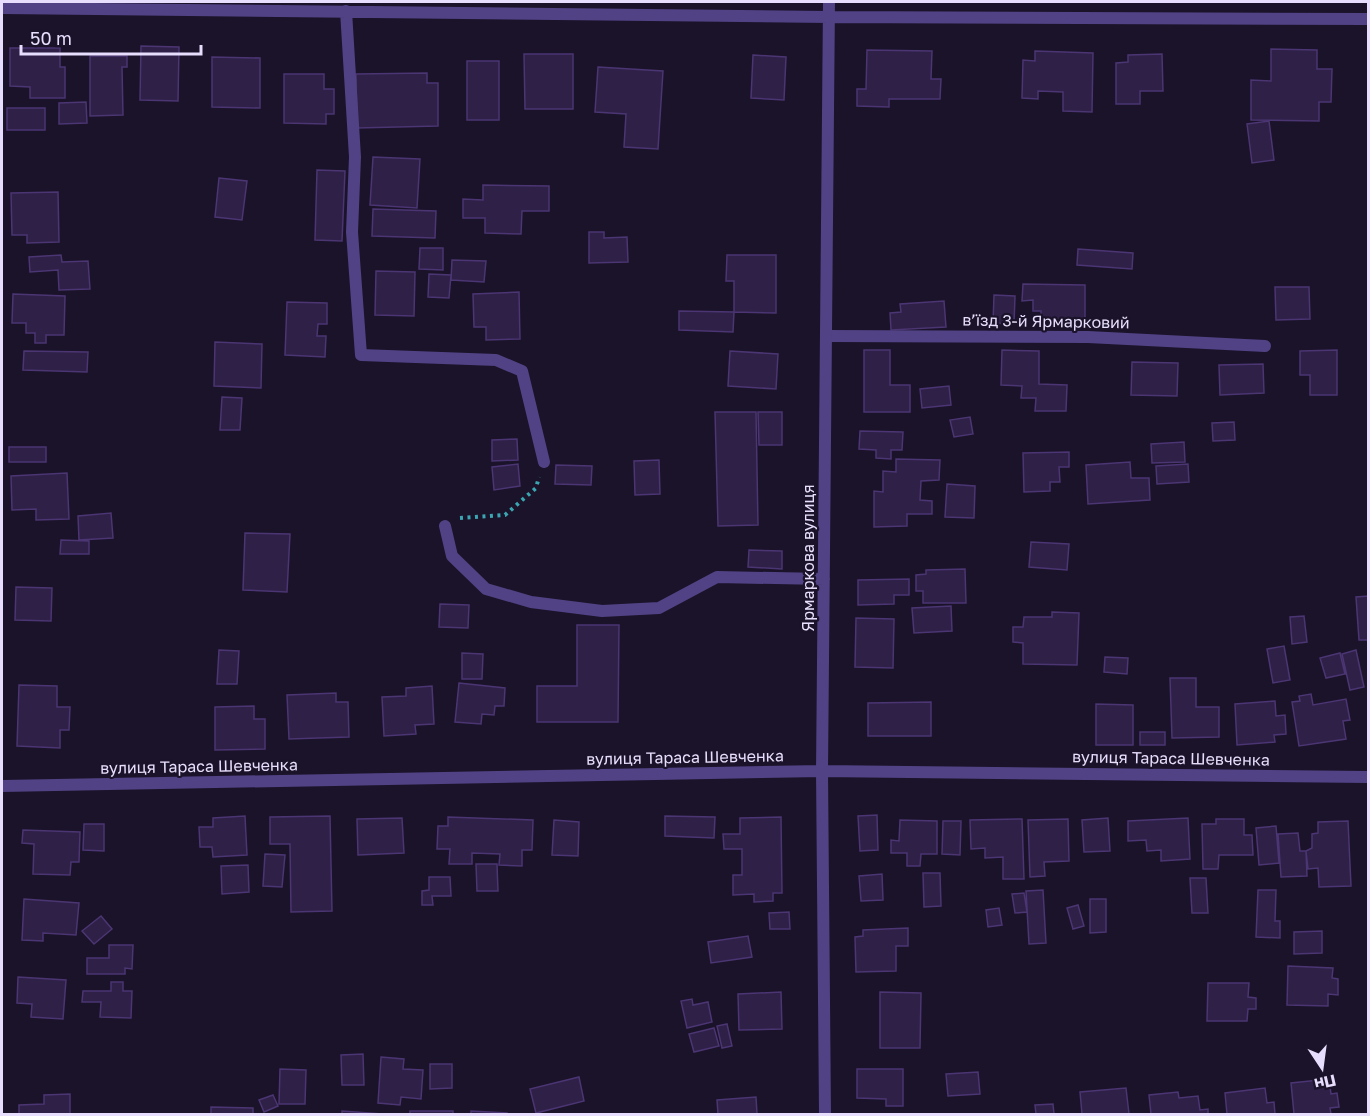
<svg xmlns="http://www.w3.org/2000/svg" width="1370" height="1116" font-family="'Golos Text',sans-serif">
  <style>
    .building { fill: #2f2048; stroke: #4b3572; stroke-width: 1.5 }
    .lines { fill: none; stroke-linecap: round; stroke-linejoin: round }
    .path { stroke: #3ba6b2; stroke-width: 4; stroke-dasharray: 3 4.5; stroke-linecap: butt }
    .lane { stroke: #504284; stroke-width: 12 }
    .street { stroke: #504284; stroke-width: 12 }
    .labels { text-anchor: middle; stroke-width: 4.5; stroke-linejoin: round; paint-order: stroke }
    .street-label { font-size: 16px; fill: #e6defc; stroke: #1a1329 }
  </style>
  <rect width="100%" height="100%" fill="#1a1329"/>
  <path class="building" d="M141,46L179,47L178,101L140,100Z
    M10,48H60V67H65V98H30V87L10,86Z
    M1271,49L1317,50V69H1332L1331,102H1319V121L1251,120V80L1271,81Z
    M867,50L932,51L931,79H941L940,99H889V107L857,106V89H866Z
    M1035,51L1093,53L1092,112L1063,111V92L1038,91V99L1022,98L1023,60L1035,61Z
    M524,54H573V109H525Z
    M1162,54L1163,91H1140V104H1116V63L1128,62V55Z
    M753,55L786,57L784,100L751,98Z
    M90,56H127V67H122L123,115L90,116Z
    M212,57L260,58V108L212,107Z
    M467,61H499V120H467Z
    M598,67L663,71L658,149L624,147L626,114L595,112Z
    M427,73V83H438V126L357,128L356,74Z
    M284,74H324V89H334V114H326V124L284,123Z
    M86,102L87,123L59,124V103Z
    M7,108H45V130H7Z
    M1269,121L1274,160L1252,163L1247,124Z
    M373,157L420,159L417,208L370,205Z
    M317,170L345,171L342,241L315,240Z
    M219,178L247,181L242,220L215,217Z
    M483,185L549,186V211H522L521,234L485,233V218H463V199L483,200Z
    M58,192L59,242L27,243V235H12L11,193Z
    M373,209L436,211L435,238L372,236Z
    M589,232H604V238L627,237L628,262L589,263Z
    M420,248H443V270L419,269Z
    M1078,249L1133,253L1132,269L1077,265Z
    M61,255L62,262L88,261L90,289L59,290L58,270L30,272L29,257Z
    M727,255H776V313L734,312V281H726Z
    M452,260L486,261L484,282L451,280Z
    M376,271L415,272L414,316L375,315Z
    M429,274L451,275L449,298L428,297Z
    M1023,284L1085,285V320L1041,319V311H1033V300L1022,301Z
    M1275,287H1309L1310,319L1276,320Z
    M519,292L520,339L486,340V327H474L473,294Z
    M13,294L65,296L64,335H46V343H35V333H26V323H12Z
    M994,295L1015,296L1014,324L993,323Z
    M944,301L946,327L891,330L890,313L901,312L900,304Z
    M287,302L327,303V324H318L317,336H326L325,357L285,355Z
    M679,311L734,312L733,332L679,330Z
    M215,342L262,344L261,388L214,386Z
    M864,350H890V385H910V412H864Z
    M1002,350L1039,351V384L1067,385L1066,411H1035L1036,398H1021L1022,386L1001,385Z
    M1337,350V395H1310V375H1300V351Z
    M24,351L88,352L87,372L23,370Z
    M730,351L778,354L776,389L728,386Z
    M1132,362L1178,363L1177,396L1131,395Z
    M1263,364L1264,393L1220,395L1219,365Z
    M949,386L951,405L922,408L920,389Z
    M222,397L242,398L240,430H220Z
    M715,412H756L758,525L718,526Z
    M758,412H782V445H759Z
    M970,417L973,434L954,437L950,420Z
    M1234,422L1235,440L1213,441L1212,423Z
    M860,431L903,432L902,450H891V459L876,458V450L859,449Z
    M517,439L518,460L492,461V440Z
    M1184,442L1185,462L1152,463L1151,444Z
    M9,447H46V462H9Z
    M1069,452V467H1059L1060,482H1050V491L1024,492L1023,453Z
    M896,459L940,460L939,480L921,481L920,500L932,501V514H907V526L874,527V491L883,492V471L896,472Z
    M659,460L660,494L635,495L634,461Z
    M1130,462L1131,478H1149L1150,500L1088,504L1086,465Z
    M518,464L520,486L494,490L492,467Z
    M1188,464L1189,482L1157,484L1156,466Z
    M556,465L592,466L591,485L555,484Z
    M67,473L69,519L36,520V509L12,510L11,476Z
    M947,484L975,486L974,518L945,517Z
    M111,513L113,538L79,540L78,516Z
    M245,533L290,534L287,592L243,590Z
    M61,540L89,541V554H60Z
    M1031,542L1069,544L1067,570L1029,567Z
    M749,550L782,551V569L748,567Z
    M965,569L966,603H923V591H916V575L926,574V570Z
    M909,579V595H894V604L858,605V580Z
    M16,587L52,588L51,621L15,620Z
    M1368,596V640H1359L1356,597Z
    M440,604L469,605L468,628L439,627Z
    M951,606L952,631L914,633L912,608Z
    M1052,612L1079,613L1077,665L1023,664V643L1013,642V627H1023L1024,617H1052Z
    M1304,616L1307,642L1292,644L1290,617Z
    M856,618L894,619L893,668L855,667Z
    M577,625H619L618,722H537V686H577Z
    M1284,646L1290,680L1273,683L1267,649Z
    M219,650L239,651L237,684H217Z
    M1356,650L1364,687L1350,690L1342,654Z
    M462,653L483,654L482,679H462Z
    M1340,653L1345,674L1326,678L1320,658Z
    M1105,657L1128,658L1127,674L1104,672Z
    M1170,678H1196V707H1219V737L1172,738Z
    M459,683L505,688L504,706H495L494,715L482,714L481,724L455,722Z
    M19,685L57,686V707H70L69,730H60V748L17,746Z
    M432,686L434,724L415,725L416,734L384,736L382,697L406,696V688Z
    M336,693V702H348L349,737L289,739L287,695Z
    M1311,694L1313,705L1346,699L1350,720L1343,721L1346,739L1299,746L1292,702L1300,701L1299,696Z
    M1275,701L1276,716L1285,715L1286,734L1274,735L1275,742L1237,745L1235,704Z
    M931,702V736H868V703Z
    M1096,704L1133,705V745H1096Z
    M254,706V719H265V749L215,750V707Z
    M1140,732H1165V745H1140Z
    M877,815L878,850L860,851L858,816Z
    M245,816L247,855L213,857L212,847H200L199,827H213V818Z
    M330,816L332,911L291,912L290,844H270V817Z
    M665,816L715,817L714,838L665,836Z
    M448,817L533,820L532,850H522V866L499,865L500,854L472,853V864H449L450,849H437L438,826H448Z
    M781,817L782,893H773V901L754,902V894L733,895V875H742V849H724L723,834H740V818Z
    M402,818L404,853L358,855L357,819Z
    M1108,818L1110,851L1084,852L1082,820Z
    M1188,818L1190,859L1161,861V850L1147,851L1146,840L1128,841V821Z
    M1022,819L1024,879H1003V857L985,858V848L971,849L970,820Z
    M1068,819L1069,861L1044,862L1045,876L1030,877L1028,820Z
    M1216,819H1244V835H1252L1253,855H1219L1218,869H1203L1202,824H1216Z
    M554,820L579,822L578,856L552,855Z
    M900,820L937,821V854H921L920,866H907V853H891V840L899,841Z
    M943,821H961L960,855L942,854Z
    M1348,821L1351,886L1319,887L1318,868L1308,869L1306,851L1312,848V834L1318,833V822Z
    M84,824H104V851L83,850Z
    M1276,826L1279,863L1259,865L1256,828Z
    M23,830L80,832L79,862H71L70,875L33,874L34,844L22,843Z
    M1298,833L1300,851H1306L1307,876L1281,877L1278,834Z
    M265,854L285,855L282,887L263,886Z
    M476,864H497L498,891H477Z
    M248,865L249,892L222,894L221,866Z
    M923,873H940L941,906L924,907Z
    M882,874L883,900L861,901L859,876Z
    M429,877H450L451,896H432L433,905H422V891L429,890Z
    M1190,878H1206L1208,913H1192Z
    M1043,890L1046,943L1029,944L1026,891Z
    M1258,890H1276L1275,921H1280V938L1256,937Z
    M1024,893L1027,912L1015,913L1012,894Z
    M24,899L79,903L76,935L43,933V941L22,940Z
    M1090,899H1106V932L1090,933Z
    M1078,905L1084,926L1073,929L1067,908Z
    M999,908L1002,925L988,927L986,910Z
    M789,912L790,929H770L769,913Z
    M101,916L112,929L94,944L82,931Z
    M908,928V946H896V971L856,972L855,937L863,936V930Z
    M1322,931V953L1294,954V932Z
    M748,936L752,957L711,963L708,942Z
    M109,945H133L132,969L125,968V974H87V958H109Z
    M1288,966L1333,968L1332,978L1338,979V995L1328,994V1006L1287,1005Z
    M18,977L66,980L63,1019L31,1017L32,1004L17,1003Z
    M111,982H123V991H132L131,1018L100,1017L101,1002H82L83,991H111Z
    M1208,983H1249L1248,997L1256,998V1009H1248L1247,1021H1207Z
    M781,992L782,1029L739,1030L738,994Z
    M880,992L921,993L920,1048H880Z
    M692,999L693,1005L708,1002L712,1022L687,1028L681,1001Z
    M727,1024L732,1046L722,1048L717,1026Z
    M714,1028L719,1046L694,1052L689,1034Z
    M363,1054L364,1085H342L341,1055Z
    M381,1057L404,1059L403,1069L423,1070L421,1099L401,1097L400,1105L378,1103Z
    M430,1064H452V1088L430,1089Z
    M280,1069L306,1070L305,1104H279Z
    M857,1069H903V1106H886V1099L857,1098Z
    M978,1072L980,1094L948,1096L946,1074Z
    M579,1077L584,1101L536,1113L530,1089Z
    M1329,1079L1331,1094L1337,1093L1339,1107L1330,1108L1331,1114H1294L1291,1083Z
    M1126,1088L1129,1114H1082L1080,1092Z
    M1265,1088L1267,1103L1274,1102L1275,1114H1227L1225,1093Z
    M1178,1092L1179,1098L1198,1096L1200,1110L1208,1109V1114H1151L1149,1095Z
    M70,1094V1114H19V1105L44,1104V1095Z
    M273,1095L278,1106L264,1112L259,1100Z
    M756,1097L757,1114H718L717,1100Z
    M1053,1104L1054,1114H1036L1035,1105Z
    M211,1107L253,1108V1114H211Z
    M342,1111L383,1114H342Z
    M410,1111H453V1114H410Z
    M471,1111L507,1113V1114H471Z"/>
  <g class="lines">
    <path class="path" d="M460,518L505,515L536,488L539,477"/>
    <path class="lane" d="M826,336L1088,337L1265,346"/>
    <path class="street" d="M2,8L829,17L1368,19
      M346,11L355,157L352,232L361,355L496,360L522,371L544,462
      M445,526L452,556L486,589L531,602L602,611L659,608L717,577L824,579
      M2,786L822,771L1368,777
      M825,1114L822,771L829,2"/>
  </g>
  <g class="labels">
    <g class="street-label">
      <text transform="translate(1046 321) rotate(1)" y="6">в’їзд 3-й Ярмарковий</text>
      <text transform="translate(808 558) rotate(-90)" y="6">Ярмаркова вулиця</text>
      <text transform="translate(685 757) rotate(-1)" y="6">вулиця Тараса Шевченка</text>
      <text transform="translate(1171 758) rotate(1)" y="6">вулиця Тараса Шевченка</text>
      <text transform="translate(199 766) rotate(-1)" y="6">вулиця Тараса Шевченка</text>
    </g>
  </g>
  <rect width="1370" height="1116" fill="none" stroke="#e6defc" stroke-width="6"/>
  <g transform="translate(1322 1068) rotate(167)" stroke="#1a1329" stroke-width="4.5" paint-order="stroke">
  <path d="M0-4.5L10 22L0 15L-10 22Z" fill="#e6defc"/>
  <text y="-9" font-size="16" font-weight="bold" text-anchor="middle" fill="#e6defc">Пн</text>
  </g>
  <path d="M21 45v9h180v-9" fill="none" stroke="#e6defc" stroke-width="3"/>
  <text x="30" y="45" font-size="18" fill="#e6defc" stroke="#1a1329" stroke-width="4.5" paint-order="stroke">50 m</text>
</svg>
